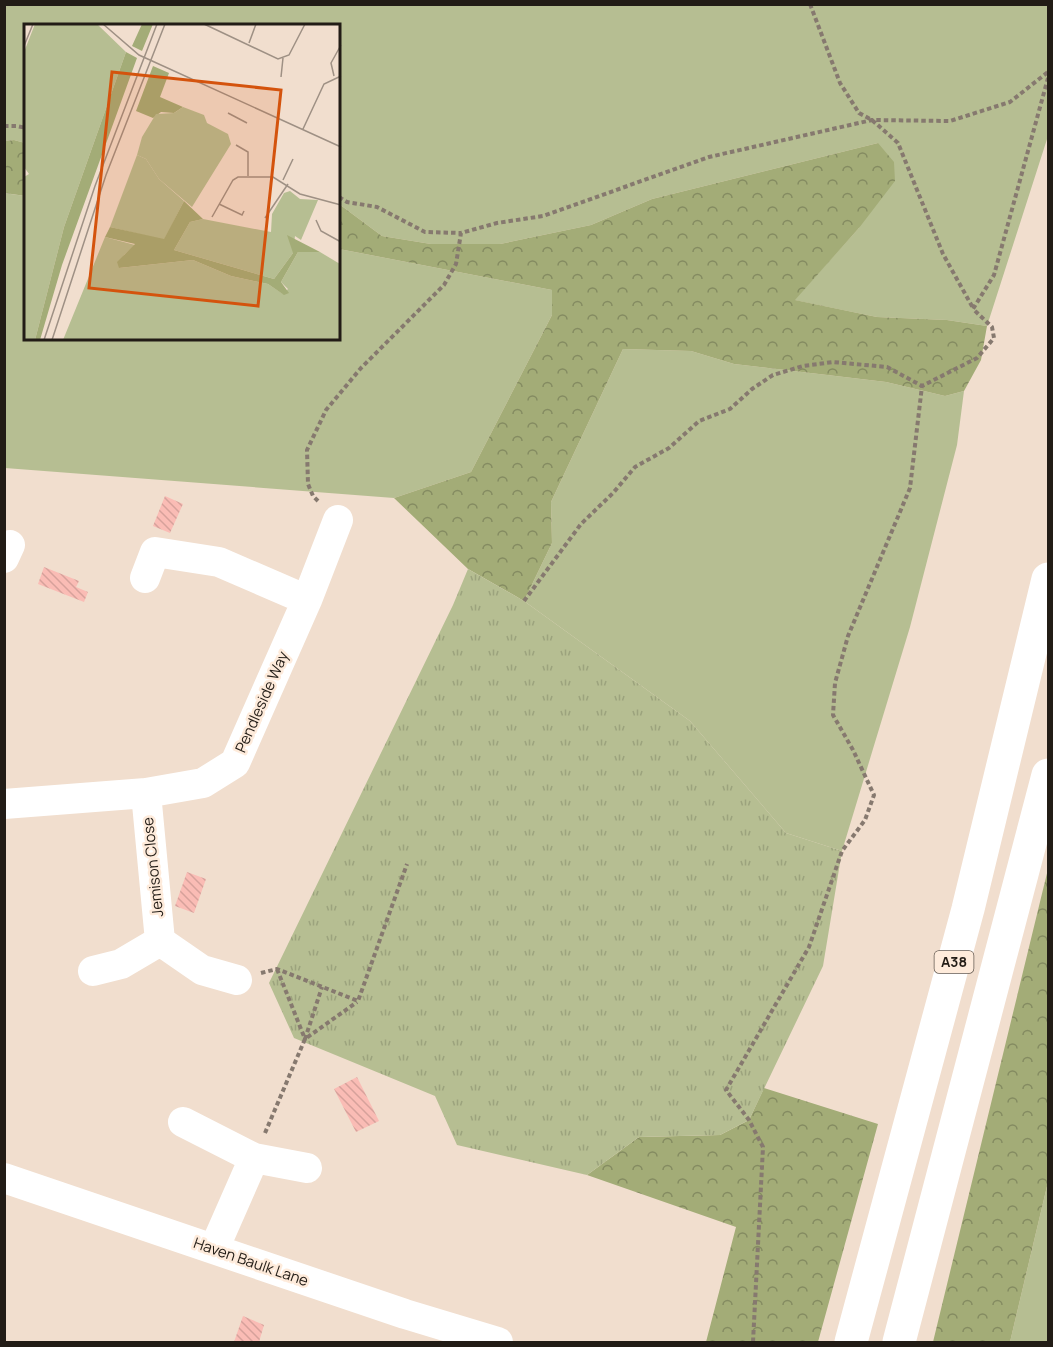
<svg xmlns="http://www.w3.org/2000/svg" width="1053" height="1347" font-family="Manrope,sans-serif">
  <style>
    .green { fill: #b6be92 }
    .forest { fill: url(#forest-crowns) }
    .park { fill: url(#park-tufts) }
    .building { fill: url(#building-back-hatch) }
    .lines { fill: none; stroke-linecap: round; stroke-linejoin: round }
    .path { stroke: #86796f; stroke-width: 4; stroke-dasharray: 4.5 3; stroke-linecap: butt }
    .minor { stroke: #fff; stroke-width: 30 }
    .highway { stroke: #fff; stroke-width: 33 }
    .labels { text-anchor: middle; stroke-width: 5; stroke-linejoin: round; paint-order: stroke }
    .shield { fill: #feebdb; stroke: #645a51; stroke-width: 1.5 }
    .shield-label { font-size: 14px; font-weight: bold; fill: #221c16 }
    .street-label { font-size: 15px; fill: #221c16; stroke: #feebdb }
    .inset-road { fill: none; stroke: #9e9084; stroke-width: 1.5 }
    .view { fill: #d4530d; fill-opacity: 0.15; stroke: #d4530d; stroke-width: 3 }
    .inset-edge { fill: none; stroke: #221c16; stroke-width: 3 }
  </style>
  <defs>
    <pattern id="forest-crowns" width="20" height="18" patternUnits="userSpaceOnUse" patternTransform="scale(1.5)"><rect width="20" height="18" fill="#a3ac77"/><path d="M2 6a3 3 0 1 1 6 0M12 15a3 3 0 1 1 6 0" fill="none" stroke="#848b61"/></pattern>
    <pattern id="park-tufts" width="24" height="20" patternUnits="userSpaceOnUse" patternTransform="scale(1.5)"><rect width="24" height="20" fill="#b6be92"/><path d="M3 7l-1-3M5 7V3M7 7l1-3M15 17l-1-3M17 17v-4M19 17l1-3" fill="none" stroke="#9ca37d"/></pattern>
    <pattern id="building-back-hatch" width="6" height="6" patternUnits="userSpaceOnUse" patternTransform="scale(1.5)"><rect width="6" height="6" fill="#fabcb5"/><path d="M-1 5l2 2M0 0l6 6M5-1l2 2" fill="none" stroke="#d6a19b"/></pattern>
  </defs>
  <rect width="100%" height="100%" fill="#f1dece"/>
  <path class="green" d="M5,5H1048V136L987,326L947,320L877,317L794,300L859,228L878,143L652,199L591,225L500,244H431L382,236L339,204V26H26L25,143L14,140L5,141Z
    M4,193L25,196L26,339H339V249L552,290V315L471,472L394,498L5,468Z
    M623,349L691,351L734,364L886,382L945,396L964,391L957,445L910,627L842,851L786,833L690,721L524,601L552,543L551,502Z
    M1048,1182V1342H1010Z"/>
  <path class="forest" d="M14,140L25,143V196L5,193V141Z
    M878,143L894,162L895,181L859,228L795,300L877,317L947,320L987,326L981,360L964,391L945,396L886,382L734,364L691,351L623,349L551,502L552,543L524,601L468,569L394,498L471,472L552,315V290L339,249V204L382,236L431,244H500L591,225L652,199Z
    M1048,869V1182L1010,1342H933Z
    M764,1088L878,1124L818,1342H706L736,1227L587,1175L639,1137L720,1135L749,1120Z"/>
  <path class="park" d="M468,569L524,601L690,721L786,833L842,851L823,966L749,1120L720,1135L639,1137L587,1175L457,1145L435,1096L294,1038L269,983L453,605Z"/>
  <path class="building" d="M165,496L183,504L170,533L153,526Z
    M44,567L79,581L76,587L88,592L84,602L38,584Z
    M187,872L206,879L194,913L175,906Z
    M357,1077L379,1121L356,1132L334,1089Z
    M243,1316L264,1325L259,1342H234Z"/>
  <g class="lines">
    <path class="path" d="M810,4L840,83L859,113L872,120L898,143L943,254L973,308
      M4,126H17L26,128
      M339,197L347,202L377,207L425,232L461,233
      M318,501L313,496L308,484L307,450L326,410L361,368L444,285L456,264L461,233L497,223L543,216L709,157L872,120L950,121L1010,102L1048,72
      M524,601L581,524L613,493L635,467L669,448L699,421L730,409L752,389L773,375L803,366L833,362L887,367L922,386
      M277,969L305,1039L322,987
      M261,973L277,969L358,1001L407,864
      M265,1133L305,1039L357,1002
      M753,1342L763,1147L749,1120L726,1090L809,947L842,851L865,820L874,795L853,750L833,715L835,683L848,636L910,488L922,386L977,358L994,338L992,327L973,309L994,275L1048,78"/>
    <path class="minor" d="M4,558L10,545
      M145,578L155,552L219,562L307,600
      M146,793L160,941L202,970L237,980
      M4,804L146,793L203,783L235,763L307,600L338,520
      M93,971L121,964L160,941
      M183,1122L254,1158L307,1168
      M4,1178L405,1314L498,1342
      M214,1249L254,1158"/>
    <path class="highway" d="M851,1342L968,909L1048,579
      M899,1342L1048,775"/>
  </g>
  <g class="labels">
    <rect class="shield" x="934.5" y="951" width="39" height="22" rx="4.5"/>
    <g class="shield-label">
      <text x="954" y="967">A38</text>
    </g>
    <g class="street-label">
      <text transform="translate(262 702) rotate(-66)" y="5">Pendleside Way</text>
      <text transform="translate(153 867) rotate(-96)" y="5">Jemison Close</text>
      <text transform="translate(251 1262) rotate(19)" y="5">Haven Baulk Lane</text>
    </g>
  </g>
  <g transform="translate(24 24)">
    <rect width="316" height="316" fill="#f1dece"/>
    <path d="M11,0H73L102,28L40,203L11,316H0V153L5,150L0,143V28ZM113,131L122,135L135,155L160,177L140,216L86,203ZM266,167L276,175L294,176L277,216L271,212L269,229L250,255L150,226L166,198L179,195L247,208L248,190L260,169ZM81,213L111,221L100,231L95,244L169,236L207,252L244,260L259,270L264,265L257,258L274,228H296L316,240V316H39Z" fill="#b6be92"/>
    <path d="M118,0H129L118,27L108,22ZM102,28L113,34L38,241L16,316H11L40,203ZM129,42L145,49L136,73L159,83L150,89L137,88L129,94L112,87ZM160,177L179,195L166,198L150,226L250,255L269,229L263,211L296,228H274L257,258L265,269L260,271L244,260L207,252L169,236L95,244L93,238L111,220L81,213L86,203L140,215Z" fill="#a3ac77"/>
    <path d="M159,83L180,91L183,99L204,110L207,120L168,183L135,155L122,135L113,131L118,113L132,90L150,89Z" fill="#b6be92"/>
    <path class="inset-road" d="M79,0L115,31L317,123M180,0L254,35L265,31L281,0M225,19L232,0M0,22L9,0M310,52L307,39L317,21M257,53L259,34M204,89L223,99M279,105L300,60L317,52M212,121L224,128V152M259,156L269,135M195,180L218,191L220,187M188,193L209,156L214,153H249L276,170L317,181M241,194L264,160M292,196L297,207L317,218M20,316L71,162L133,0M28,316L82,151L141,0"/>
    <path class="view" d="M88,48L257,66L234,282L65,264Z"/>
    <rect width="316" height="316" class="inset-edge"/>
  </g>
  <rect width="1053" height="1347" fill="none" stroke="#221c16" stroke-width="12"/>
</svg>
